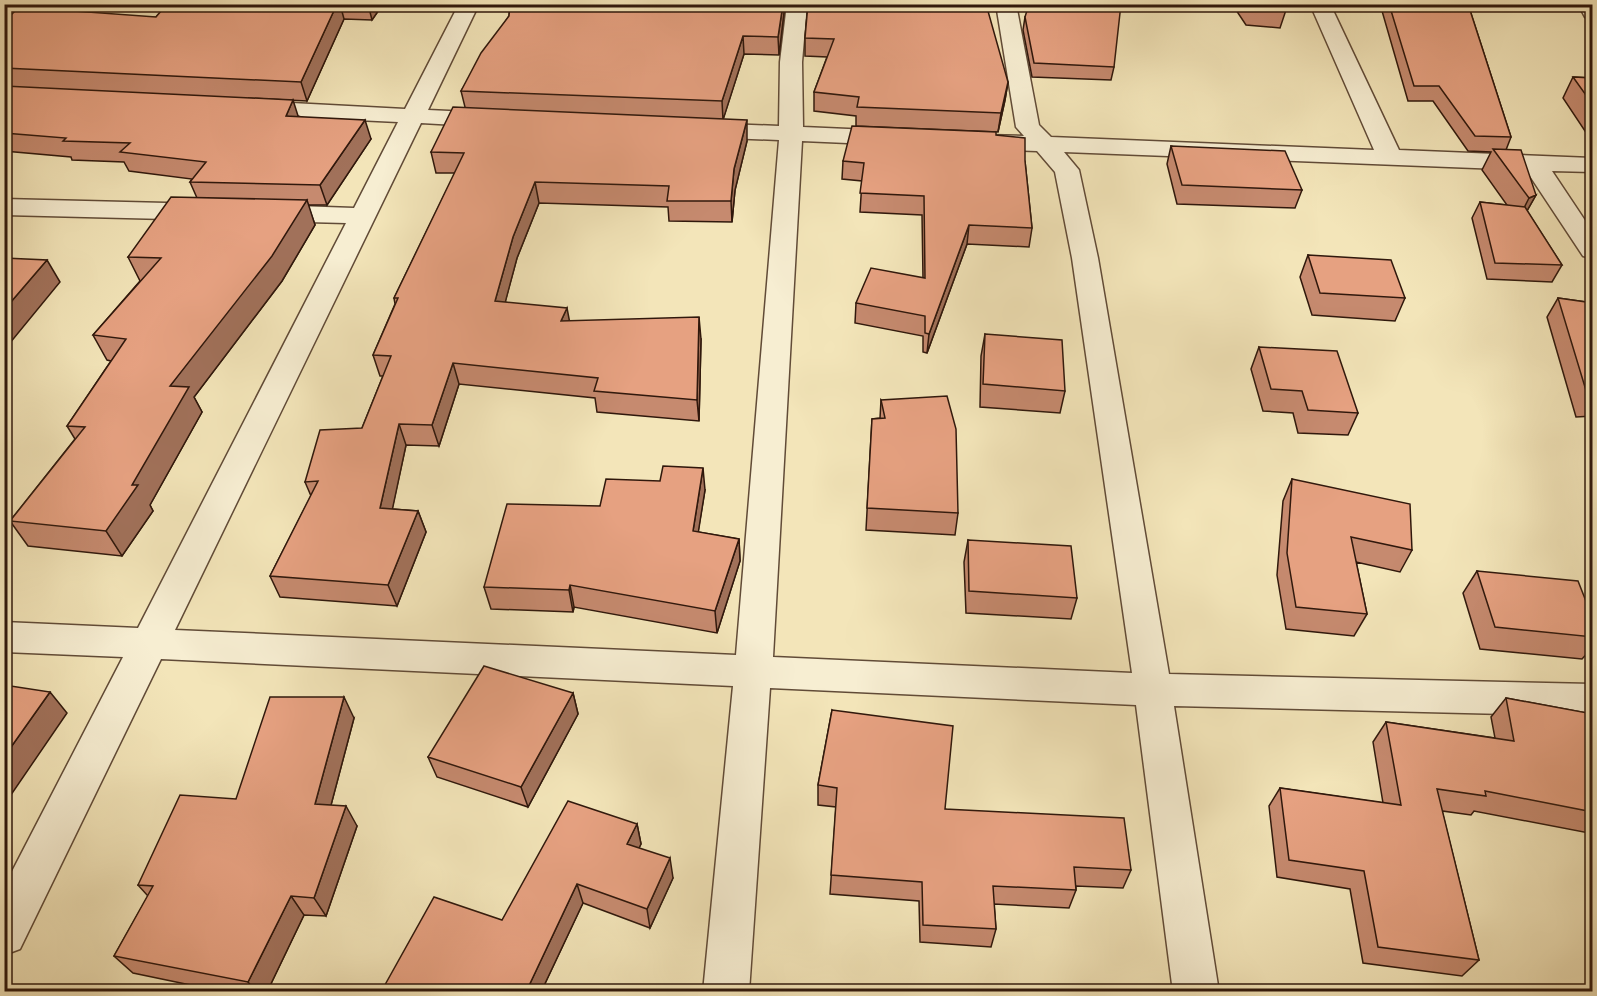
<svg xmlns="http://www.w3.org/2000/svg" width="1597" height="996" font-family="'Libre Caslon Text',serif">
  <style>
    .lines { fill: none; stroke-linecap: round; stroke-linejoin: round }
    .street-casing { stroke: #614b37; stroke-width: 3 }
    .street { fill: #f7eed2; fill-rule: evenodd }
    .wall { fill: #c68a6f; stroke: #30180c; stroke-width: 1.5 }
    .shaded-wall { fill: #a1715a; stroke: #30180c; stroke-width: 1.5 }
    .building { fill: #e6a181; stroke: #30180c; stroke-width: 1.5 }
  </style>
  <rect width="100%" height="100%" fill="#f3e5b9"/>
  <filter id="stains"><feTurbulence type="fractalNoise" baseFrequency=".00333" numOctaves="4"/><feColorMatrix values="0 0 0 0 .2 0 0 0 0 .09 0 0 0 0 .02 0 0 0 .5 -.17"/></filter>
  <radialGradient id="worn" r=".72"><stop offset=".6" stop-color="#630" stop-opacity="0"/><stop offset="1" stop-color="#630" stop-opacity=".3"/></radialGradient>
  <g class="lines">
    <g class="street-casing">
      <path id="street" d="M459,4H479L428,110L491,113L499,115L503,120L499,125L491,127L421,123L175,630L736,655L779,140L701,137L693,135L689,130L693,125L701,123L779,126L780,62L787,4H807L802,62L803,127L893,131L901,133L905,138L901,143L893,145L802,141L773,657L1132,673L1072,258L1055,172L1037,151L980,149L972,147L968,142L972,137L980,135L1024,136L1016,127L996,4H1016L1039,125L1051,137L1374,150L1310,4H1330L1399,150L1592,158V172L1552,171L1592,231V258L1583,256L1526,170L1064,152L1079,170L1098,258L1169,674L1592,684V716L1174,706L1219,992H1173L1136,705L770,688L749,992H703L733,686L161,659L20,949L4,955V887L123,657L4,652V622L138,628L346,223L268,221L259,218L255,213L259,208L268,205L354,208L398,122L252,115L244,113L240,108L244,103L252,101L405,109Z
        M1578,4H1592V19L1585,17Z
        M4,199L207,204L216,207L220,212L216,217L207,220L4,215Z"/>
    </g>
    <use href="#street" class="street"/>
  </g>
  <path class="wall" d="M167,4H383L372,20L344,19L307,101L248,98L298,116L371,139L327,205H308L315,225L282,281L194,397L202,412L150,505L153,511L122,556L28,546L10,521L75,439L67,426L111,361L107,360L93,335L140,281L128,257L197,198L190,182L192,179L129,171L124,162L72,160L71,157L4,151V20L156,17Z
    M510,4H785L779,55L744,54L723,119L747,141L735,190L732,222L669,221L668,207L539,203L517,258L505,302L569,321L701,339L699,421L597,412L595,398L459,384L439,446L406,445L392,509L418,511L426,532L397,606L280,597L270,576L311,496L305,482L362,428L383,376H380L373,355L395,304L394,298L455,173H436L431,152L465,107L461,91L509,16Z
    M808,4L1008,82L1005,100L998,132L856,126V116L814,111V92L827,57L805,56V38Z
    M1232,4H1285L1286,10L1280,28L1246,25Z
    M1380,4H1468L1511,137L1506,150L1536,195L1527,211L1562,265L1552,282L1487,279L1472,218L1480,202L1507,205L1482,170L1491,152L1468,151L1433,101H1408Z
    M1025,17L1114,67L1111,80L1032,77L1023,30Z
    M1573,77L1593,78V143L1563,98Z
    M996,135L1025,161L1032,228L1029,247L967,244L927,353L923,352V336L855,323L856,303L923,278L922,215L860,212L862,181L842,179L843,161Z
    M1171,146L1302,190L1295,208L1177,204L1167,164Z
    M1308,255L1405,298L1395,321L1312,315L1300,277Z
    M1558,298L1593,303V416L1576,417L1547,317Z
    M985,334L1065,391L1060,413L980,407L981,356Z
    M1259,347L1358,413L1348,435L1298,433L1293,413L1263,411L1251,369Z
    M881,400L958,513L955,535L866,530L872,419L880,418Z
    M1292,479L1412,550L1400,572L1356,562L1367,614L1354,636L1286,629L1277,575L1283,501Z
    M705,490L698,532L739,539L740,561L717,633L574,607L573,612L491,609L484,587L600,506Z
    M968,540L1077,598L1071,619L966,613L964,562Z
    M1477,571L1593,619V647L1582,659L1480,649L1463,593Z
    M573,693L578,714L528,807L437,777L428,757Z
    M1506,698L1593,714V830L1589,833L1474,811L1471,815L1442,811L1479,960L1462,976L1363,963L1350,889L1277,877L1269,806L1280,788L1383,803L1373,742L1386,722L1495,738L1491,717Z
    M832,710L945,809L1131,870L1123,888L1076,886V890L1069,908L994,904L996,929L991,947L920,942L919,901L830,894L836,807L818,805V785Z
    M354,718L331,805L357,826L326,916L304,915L267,992H224L133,973L114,956L148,896L138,885L236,799Z
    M637,824L641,844L639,848L673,878L650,928L583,903L541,992H381L502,920Z"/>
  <path class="shaded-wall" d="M337,4H340L344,19L307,101L301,82Z
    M368,4H383L372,20Z
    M783,4H785L779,55L778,37Z
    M743,36L744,54L723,120L722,101Z
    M1008,82L1005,100L998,132L1001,113Z
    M293,100L299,119L286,116Z
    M365,120L371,139L327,205L320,185Z
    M747,120V141L735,190L732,222L731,201L734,169Z
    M535,182L539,203L517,258L500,322L495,301L513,237Z
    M1536,195L1524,216L1518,220L1529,198Z
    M307,200L315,225L282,281L194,397L202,412L150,505L153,511L122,556L106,531L132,485L170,386Z
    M969,225L967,244L927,353L929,334Z
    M47,260L60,282L5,349L4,310Z
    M567,308L571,329L561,321Z
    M699,317L701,339L699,421L697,400Z
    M453,363L459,384L439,446L432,425Z
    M399,424L406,445L388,530L380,508Z
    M703,468L705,490L695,553L693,531Z
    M418,511L426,532L397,606L388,585Z
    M739,539L740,561L717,633L715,611Z
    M570,585L574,607L573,612L569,590Z
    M50,692L67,713L4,805V757Z
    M573,693L578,714L528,807L521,787Z
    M344,697L354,718L326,824L315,804Z
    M346,806L357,826L326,916L314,898Z
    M637,824L641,844L631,864L627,844Z
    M670,858L673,878L650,928L647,909Z
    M577,884L583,903L541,992H526Z
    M291,896L304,915L267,992H256L248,982Z"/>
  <path class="building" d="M167,4H337L301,82L4,68V20H6L19,7L156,17Z
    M510,4H783L778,37L743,36L722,101L461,91L481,53L509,16Z
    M808,4H986L1008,82L1001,113L857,107L859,97L814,92L834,39L805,38Z
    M1029,4H1121L1114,67L1034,63L1025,17Z
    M1249,4H1285L1286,10L1251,7Z
    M1389,4H1468L1511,137L1475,136L1439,86H1414Z
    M1573,77L1593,78V105Z
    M4,86L293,100L286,116L365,120L320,185L190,182L206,162L120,152L130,143L63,141L66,138L4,133Z
    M453,107L747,120L734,169L731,201H667L669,186L535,182L513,237L495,301L567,308L561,321L699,317L697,400L594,391L598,378L453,363L432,425L399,424L380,508L418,511L388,585L270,576L318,481L305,482L320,430L362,428L391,356L373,355L398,298H394L464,153L431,152Z
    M852,126L996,132V135L1025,138V161L1032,228L969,225L929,334L925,333V316L856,303L871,268L925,278L924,196L860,193L864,163L843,161Z
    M1171,146L1285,151L1302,190L1182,185Z
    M1493,149L1521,150L1536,195L1529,198Z
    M171,197L307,200L272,256L170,386L189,387L132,485H138L106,531L10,521L85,427L67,426L126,339L93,335L161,258L128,257Z
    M1480,202L1525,207L1562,265L1495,263Z
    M1308,255L1391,260L1405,298L1320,293Z
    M4,258L47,260L4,310Z
    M1558,298L1593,303V397H1588Z
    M985,334L1062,340L1065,391L983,384Z
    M1259,347L1337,351L1358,413L1308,410L1302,391L1271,389Z
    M947,396L956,429L958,513L867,508L872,419L885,418L881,400Z
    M663,466L703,468L693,531L739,539L715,611L570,585L569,590L484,587L507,504L600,506L606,479L660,481Z
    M1292,479L1410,504L1412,550L1351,537L1367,614L1296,607L1287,553Z
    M968,540L1071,546L1077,598L969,591Z
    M1477,571L1578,581L1593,619V637L1495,627Z
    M484,666L573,693L521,787L428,757Z
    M4,685L50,692L4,757Z
    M270,697H344L315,804L346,806L314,898L291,896L248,982L114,956L153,886L138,885L180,795L236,799Z
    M1506,698L1593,714V812L1485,791L1486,796L1437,789L1479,960L1378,947L1364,871L1289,860L1280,788L1401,805L1386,722L1514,741Z
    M832,710L953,726L945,809L1124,818L1131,870L1074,867L1076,890L993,886L996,929L923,925L922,882L831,875L837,788L818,785Z
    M568,801L637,824L627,844L670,858L647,909L577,884L526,992H381L434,897L502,920Z"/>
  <rect width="1597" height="996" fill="none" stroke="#f3e5b9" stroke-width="24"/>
  <rect x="6" y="6" width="1585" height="984" fill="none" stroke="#30180c" stroke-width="3"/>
  <rect x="12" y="12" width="1573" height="972" fill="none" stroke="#30180c" stroke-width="1.5"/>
  <rect width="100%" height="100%" filter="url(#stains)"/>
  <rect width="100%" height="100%" fill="url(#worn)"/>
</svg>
